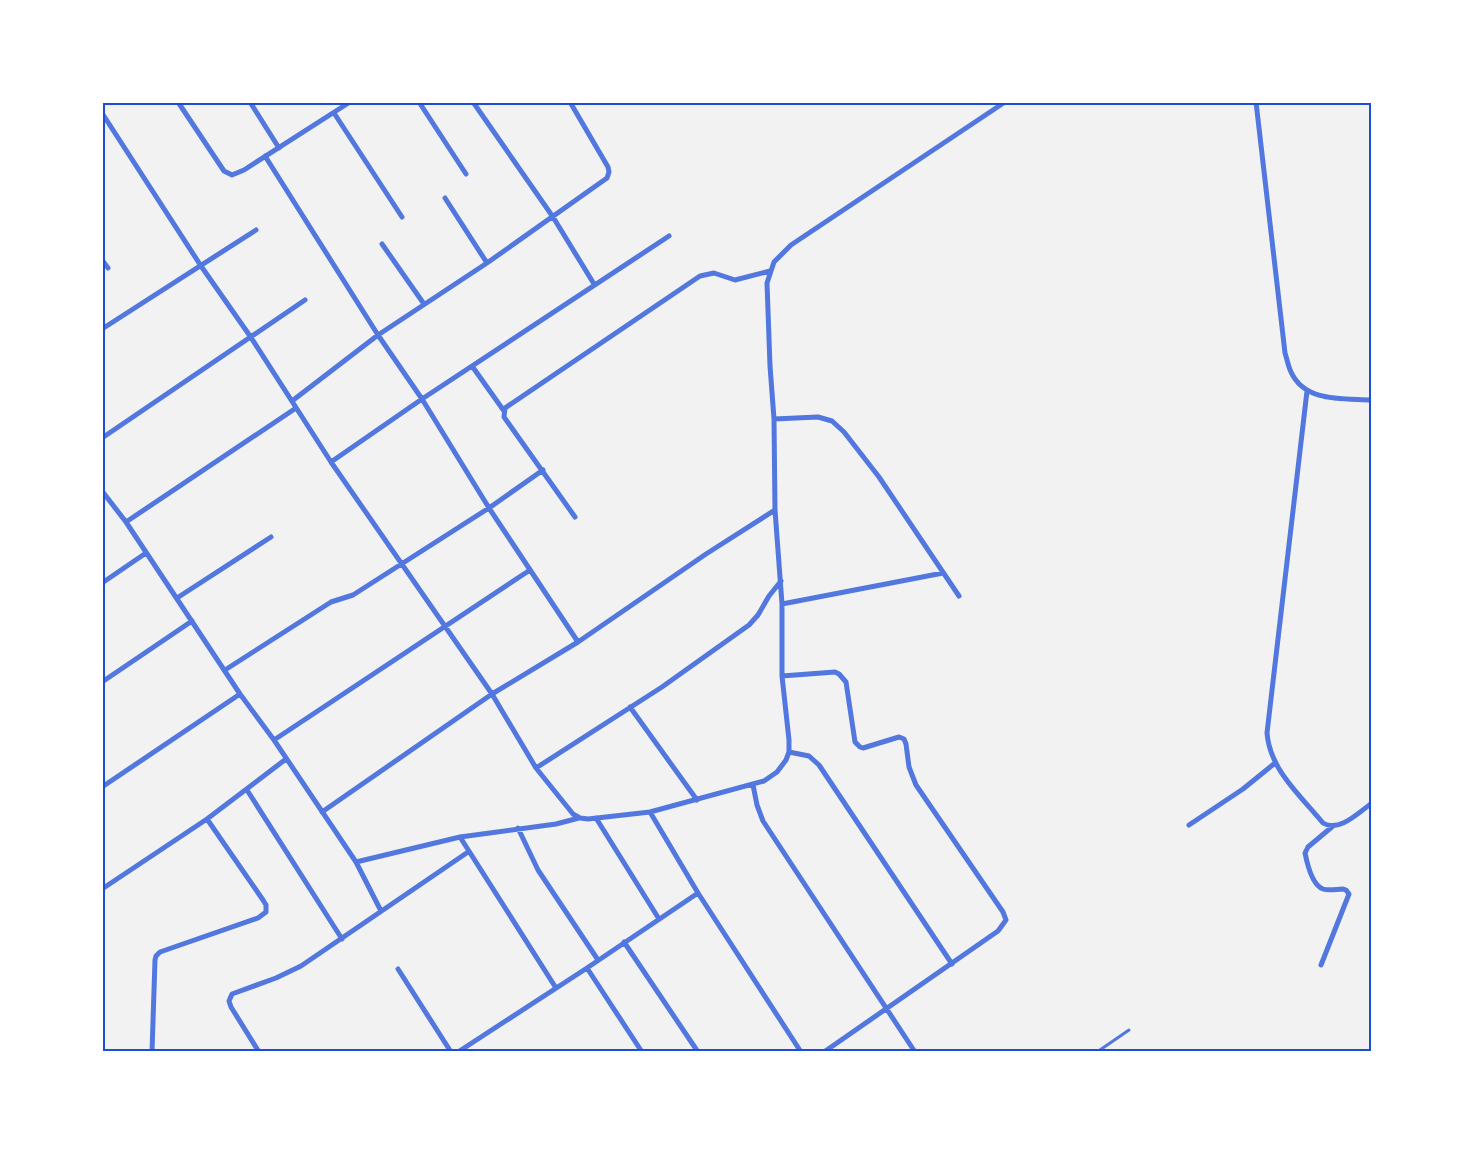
<svg xmlns="http://www.w3.org/2000/svg" width="1474" height="1154" font-family="'DM Sans',sans-serif">
  <style>
    .lines { fill: none; stroke-linecap: round; stroke-linejoin: round }
    .service { stroke: #5277de; stroke-width: 3 }
    .minor { stroke: #5277de; stroke-width: 5 }
    .neatline { fill: none; stroke: #1d4ed8; stroke-width: 2 }
  </style>
  <rect width="100%" height="100%" fill="#f2f2f2"/>
  <g class="lines">
    <path class="service" d="M1097,1052L1129,1030"/>
    <path class="minor" d="M178,102L224,171L232,175L244,170L350,102
      M250,102L279,148
      M419,102L466,174
      M473,102L553,217L594,284
      M1256,102L1285,353C1287,359 1288,366 1291,372C1305,403 1344,398 1372,400
      M102,113L201,266L250,336L331,462L492,694L536,768L573,814L580,818L588,819L650,812L698,893L801,1052
      M334,113L402,217
      M265,156L378,335L422,399L489,508L578,642
      M445,198L487,263
      M382,244L424,304
      M102,260L108,268
      M102,329L256,230
      M472,366L504,411
      M1307,391L1267,733C1270,770 1300,795 1323,823C1339,833 1359,812 1372,803
      M292,401L378,335L487,263L607,178L609,172L608,167L570,102
      M774,419L818,417L832,421L844,432L879,477L959,596
      M102,438L305,300
      M331,462L422,399L669,236
      M102,491L126,522L240,694L274,740L356,862L381,911
      M575,517L504,417L505,408L700,276L714,273L735,280L770,271
      M126,522L296,408
      M102,583L146,553
      M177,598L271,537
      M782,604L943,573
      M225,670L331,602L353,595L489,508L543,470
      M782,676L835,672L839,674L846,682L855,742L860,747L863,748L899,737L904,739L906,744L909,767L916,785L1003,912L1006,920L998,931L824,1052
      M102,682L192,621
      M630,707L697,800
      M274,740L530,570
      M789,752L809,756L819,765L952,964
      M536,768L662,687L749,625L758,615L769,596L781,581
      M753,785L757,805L763,821L915,1052
      M102,787L240,694
      M247,790L342,939
      M322,812L492,694L578,642L706,554L775,510
      M650,812L764,781L777,772L786,760L789,752V740L782,676V604L775,510L774,419L770,366L767,283L774,262L791,245L1005,102
      M596,818L659,919
      M1189,825L1243,789L1275,763
      M518,828L538,870L598,960
      M460,837L556,988
      M356,862L460,837L556,824L579,818
      M102,889L207,819L286,759
      M624,942L698,1052
      M1321,965L1349,894L1346,890L1343,889C1337,889 1329,891 1323,889C1312,885 1307,863 1305,853L1308,847L1333,826
      M587,968L642,1052
      M398,969L451,1052
      M152,1052L155,960L156,956L160,952L258,918L266,912V905L263,900L207,819
      M259,1052L231,1007L229,1001L232,994L276,978L301,966L468,852
      M458,1052L587,968L698,893"/>
  </g>
  <rect width="1474" height="1154" fill="none" stroke="#ffffff" stroke-width="208"/>
  <rect x="104" y="104" width="1266" height="946" class="neatline"/>
</svg>
